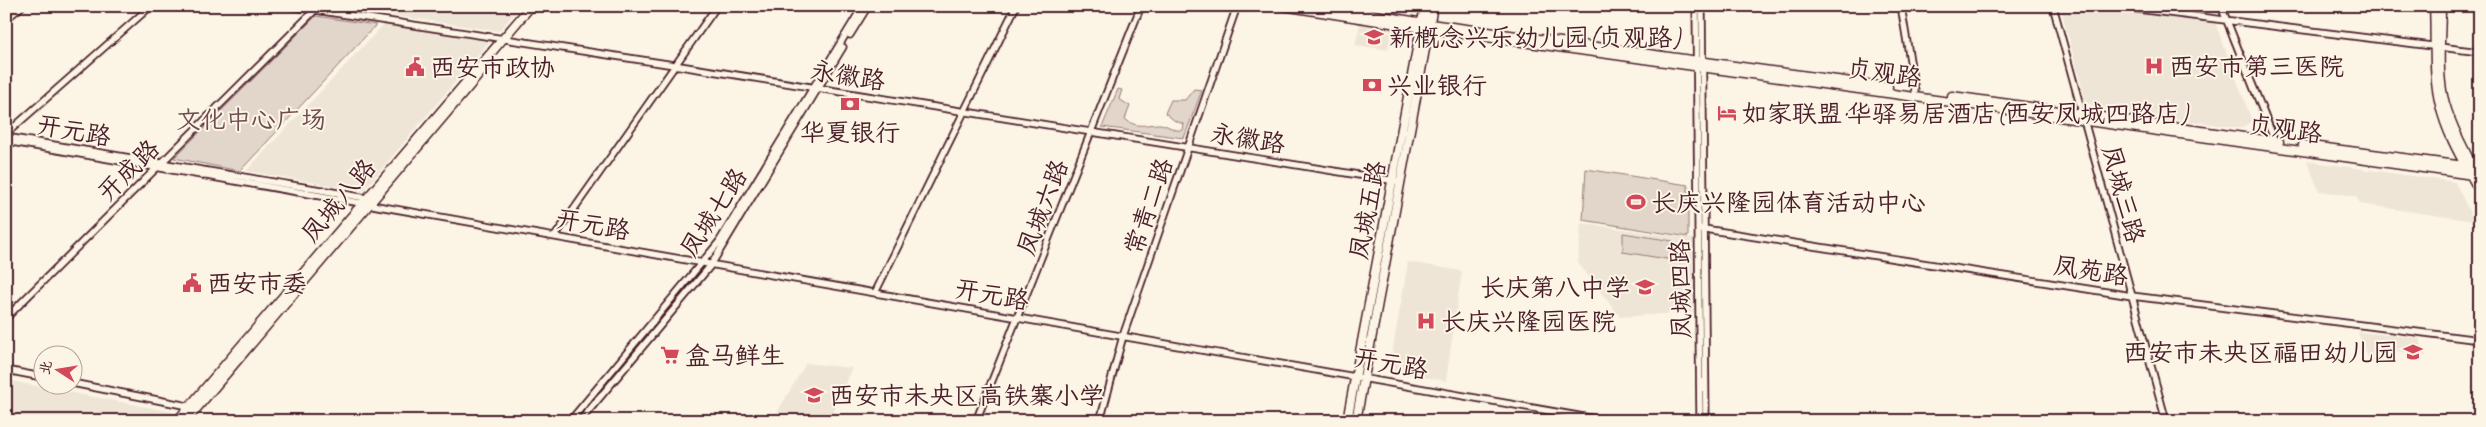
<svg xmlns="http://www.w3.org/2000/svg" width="2486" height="427" font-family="Caveat,'LXGW WenKai TC',sans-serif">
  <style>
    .built { fill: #eee5d7 }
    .green { fill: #e2d5ca; stroke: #967a7a }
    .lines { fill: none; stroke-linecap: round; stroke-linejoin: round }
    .minor-casing { stroke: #4a1f2b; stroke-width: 9 }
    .major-casing { stroke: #4a1f2b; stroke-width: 11 }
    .minor { stroke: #fcf5e5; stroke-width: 5.5 }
    .major { stroke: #fcf5e5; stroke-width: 8 }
    .labels { text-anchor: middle; stroke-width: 4; stroke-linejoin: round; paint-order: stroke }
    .poi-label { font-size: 25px; fill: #4a1f2b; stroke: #fcf5e5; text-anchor: start }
    .street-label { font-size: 25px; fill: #4a1f2b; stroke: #fcf5e5 }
    .park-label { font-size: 25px; fill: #704c53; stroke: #fcf5e5 }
  </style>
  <rect width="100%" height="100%" fill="#fcf5e5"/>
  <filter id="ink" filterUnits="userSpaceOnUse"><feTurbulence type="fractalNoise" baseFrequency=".02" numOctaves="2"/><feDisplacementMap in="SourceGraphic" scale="10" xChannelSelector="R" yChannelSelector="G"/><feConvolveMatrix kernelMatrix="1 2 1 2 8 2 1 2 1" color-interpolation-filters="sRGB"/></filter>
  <g filter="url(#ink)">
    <path class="built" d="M328,6H521L499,31Z
      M2060,6H2209L2252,121L2241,128L2099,109L2086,102Z
      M384,24L490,41L363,191L246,171Z
      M1360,24L1392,28L1388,50L1355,45Z
      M2307,161L2455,182L2474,221L2360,204L2356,196L2319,191Z
      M1581,223L1693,239L1694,312L1620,317L1578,263Z
      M1408,262L1462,271L1446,381L1389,371Z
      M2358,332L2419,338L2426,356L2379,348L2385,365L2370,363Z
      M806,363L852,368L830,421H772Z
      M6,380L173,412L166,421H6Z"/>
    <path class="green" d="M316,16L376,25L240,171L174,158Z
      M1118,89L1122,90L1119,99L1130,106L1125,119C1137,129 1145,124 1160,124C1169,125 1174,132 1183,130L1184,124L1175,121L1165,113L1171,100H1185L1194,89L1202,90L1184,138L1102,127Z
      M1586,169L1688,185V237L1583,220Z
      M1623,233L1673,241V260L1623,252Z"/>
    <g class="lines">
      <g class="minor-casing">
        <path id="minor" d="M289,6L674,65L1396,181
          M1696,6L1700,421
          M1702,6L1706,421
          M1901,6L1915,91
          M2053,6L2166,421
          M2113,6L2480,52
          M2221,6L2276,144
          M6,19L22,6
          M850,35L868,6
          M6,134L151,6
          M6,137L321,190L366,198L369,201
          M6,141L1607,421
          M1698,228L2132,296L2480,340
          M555,236L717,6
          M875,293L1016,6
          M6,318L319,6
          M6,370L42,377
          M72,383L193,407
          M570,421L719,242L863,6
          M580,421L711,265L843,47
          M976,421L1141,6
          M1100,421L1123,336L1237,6"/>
      </g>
      <g class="major-casing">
        <path id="major" d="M1283,6L1429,29L2480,176
          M1321,6L1430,24L1888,87
          M2434,6C2436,39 2432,73 2440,105C2447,136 2465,164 2480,192
          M2441,6C2441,36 2437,66 2443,96C2449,122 2463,147 2475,171
          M1952,96L2279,142
          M2303,145L2480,168
          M177,421L531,6
          M186,421L488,64
          M1347,421L1425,6
          M1356,421L1433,6"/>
      </g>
      <use href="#minor" class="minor"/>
      <use href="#major" class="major"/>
    </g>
  </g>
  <defs>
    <g id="school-bare" transform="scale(1.5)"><path d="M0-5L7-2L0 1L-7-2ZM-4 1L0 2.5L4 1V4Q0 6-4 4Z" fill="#d1495b" stroke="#fcf5e5" stroke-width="2.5" paint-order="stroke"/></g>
    <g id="hospital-bare" transform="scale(1.5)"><path d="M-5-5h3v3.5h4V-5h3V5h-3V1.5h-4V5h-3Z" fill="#d1495b" stroke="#fcf5e5" stroke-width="2.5" paint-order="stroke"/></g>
    <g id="civic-bare" transform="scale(1.5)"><path d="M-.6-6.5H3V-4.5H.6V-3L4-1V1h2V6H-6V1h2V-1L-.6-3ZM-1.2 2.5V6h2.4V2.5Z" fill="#d1495b" stroke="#fcf5e5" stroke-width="2.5" paint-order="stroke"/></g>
    <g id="bank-bare" transform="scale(1.5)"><path d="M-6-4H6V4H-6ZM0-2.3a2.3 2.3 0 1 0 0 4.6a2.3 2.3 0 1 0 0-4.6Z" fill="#d1495b" stroke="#fcf5e5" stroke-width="2.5" paint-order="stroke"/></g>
    <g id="hotel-bare" transform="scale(1.5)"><path d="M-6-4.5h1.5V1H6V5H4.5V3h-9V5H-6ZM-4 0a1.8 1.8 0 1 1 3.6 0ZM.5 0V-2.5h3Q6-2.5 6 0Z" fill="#d1495b" stroke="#fcf5e5" stroke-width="2.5" paint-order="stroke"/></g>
    <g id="stadium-bare" transform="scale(1.5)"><path d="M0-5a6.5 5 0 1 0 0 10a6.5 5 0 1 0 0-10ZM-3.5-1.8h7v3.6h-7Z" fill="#d1495b" stroke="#fcf5e5" stroke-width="2.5" paint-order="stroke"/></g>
    <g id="supermarket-bare" transform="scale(1.5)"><path d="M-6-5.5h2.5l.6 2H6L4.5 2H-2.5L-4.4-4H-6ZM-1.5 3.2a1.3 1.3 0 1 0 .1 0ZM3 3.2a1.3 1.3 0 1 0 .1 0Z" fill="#d1495b" stroke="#fcf5e5" stroke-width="2.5" paint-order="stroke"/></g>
  </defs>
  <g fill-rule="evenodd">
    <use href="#school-bare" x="1374" y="37"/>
    <use href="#hospital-bare" x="2154" y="66"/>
    <use href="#civic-bare" x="415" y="67"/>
    <use href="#bank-bare" x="1372" y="85"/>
    <use href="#bank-bare" x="850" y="104"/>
    <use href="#hotel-bare" x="1727" y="113"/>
    <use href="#stadium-bare" x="1636" y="202"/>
    <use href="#civic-bare" x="192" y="283"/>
    <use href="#school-bare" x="1645" y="287"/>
    <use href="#hospital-bare" x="1426" y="321"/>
    <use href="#school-bare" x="2413" y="352"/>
    <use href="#supermarket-bare" x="670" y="355"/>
    <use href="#school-bare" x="814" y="395"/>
  </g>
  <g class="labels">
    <g class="poi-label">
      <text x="1389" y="46">新概念兴乐幼儿园(贞观路)</text>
      <text x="2169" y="75">西安市第三医院</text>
      <text x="430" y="76">西安市政协</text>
      <text x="1387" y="94">兴业银行</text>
      <text x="1742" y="122">如家联盟·华驿易居酒店(西安凤城四路店)</text>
      <text x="850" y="141" text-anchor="middle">华夏银行</text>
      <text x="1651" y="211">长庆兴隆园体育活动中心</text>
      <text x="207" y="292">西安市委</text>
      <text x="1630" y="296" text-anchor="end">长庆第八中学</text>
      <text x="1441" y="330">长庆兴隆园医院</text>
      <text x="2398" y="361" text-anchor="end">西安市未央区福田幼儿园</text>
      <text x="685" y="364">盒马鲜生</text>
      <text x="829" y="404">西安市未央区高铁寨小学</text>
    </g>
    <g class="street-label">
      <text transform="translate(1884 72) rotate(8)" y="9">贞观路</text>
      <text transform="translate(848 75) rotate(9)" y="9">永徽路</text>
      <text transform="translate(2285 128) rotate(8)" y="9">贞观路</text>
      <text transform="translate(74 130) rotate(10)" y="9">开元路</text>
      <text transform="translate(1248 138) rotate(9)" y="9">永徽路</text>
      <text transform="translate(128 170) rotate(-45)" y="9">开成路</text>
      <text transform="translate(2124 194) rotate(75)" y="9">凤城三路</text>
      <text transform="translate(338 200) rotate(-50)" y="9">凤城八路</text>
      <text transform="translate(1148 206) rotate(-71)" y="9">常青二路</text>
      <text transform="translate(1042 207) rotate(-69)" y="9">凤城六路</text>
      <text transform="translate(1367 210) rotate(-79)" y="9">凤城五路</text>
      <text transform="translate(713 212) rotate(-57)" y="9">凤城七路</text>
      <text transform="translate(593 224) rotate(10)" y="9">开元路</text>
      <text transform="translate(2091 270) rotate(9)" y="9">凤苑路</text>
      <text transform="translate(1680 289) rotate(-91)" y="9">凤城四路</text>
      <text transform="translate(992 294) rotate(10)" y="9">开元路</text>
      <text transform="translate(1391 363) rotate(10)" y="9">开元路</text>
    </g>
    <g class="park-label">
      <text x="251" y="128">文化中心广场</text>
    </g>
  </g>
  <rect width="2486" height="427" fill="none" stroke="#fcf5e5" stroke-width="25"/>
  <rect x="12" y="12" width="2461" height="402" fill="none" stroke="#4a1f2b" stroke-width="2" filter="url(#ink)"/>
  <g transform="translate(58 370) rotate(282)"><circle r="24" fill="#fcf5e5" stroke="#b59f9b"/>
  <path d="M0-4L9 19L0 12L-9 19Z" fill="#d1495b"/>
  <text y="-8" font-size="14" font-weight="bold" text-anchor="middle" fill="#4a1f2b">北</text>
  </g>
</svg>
